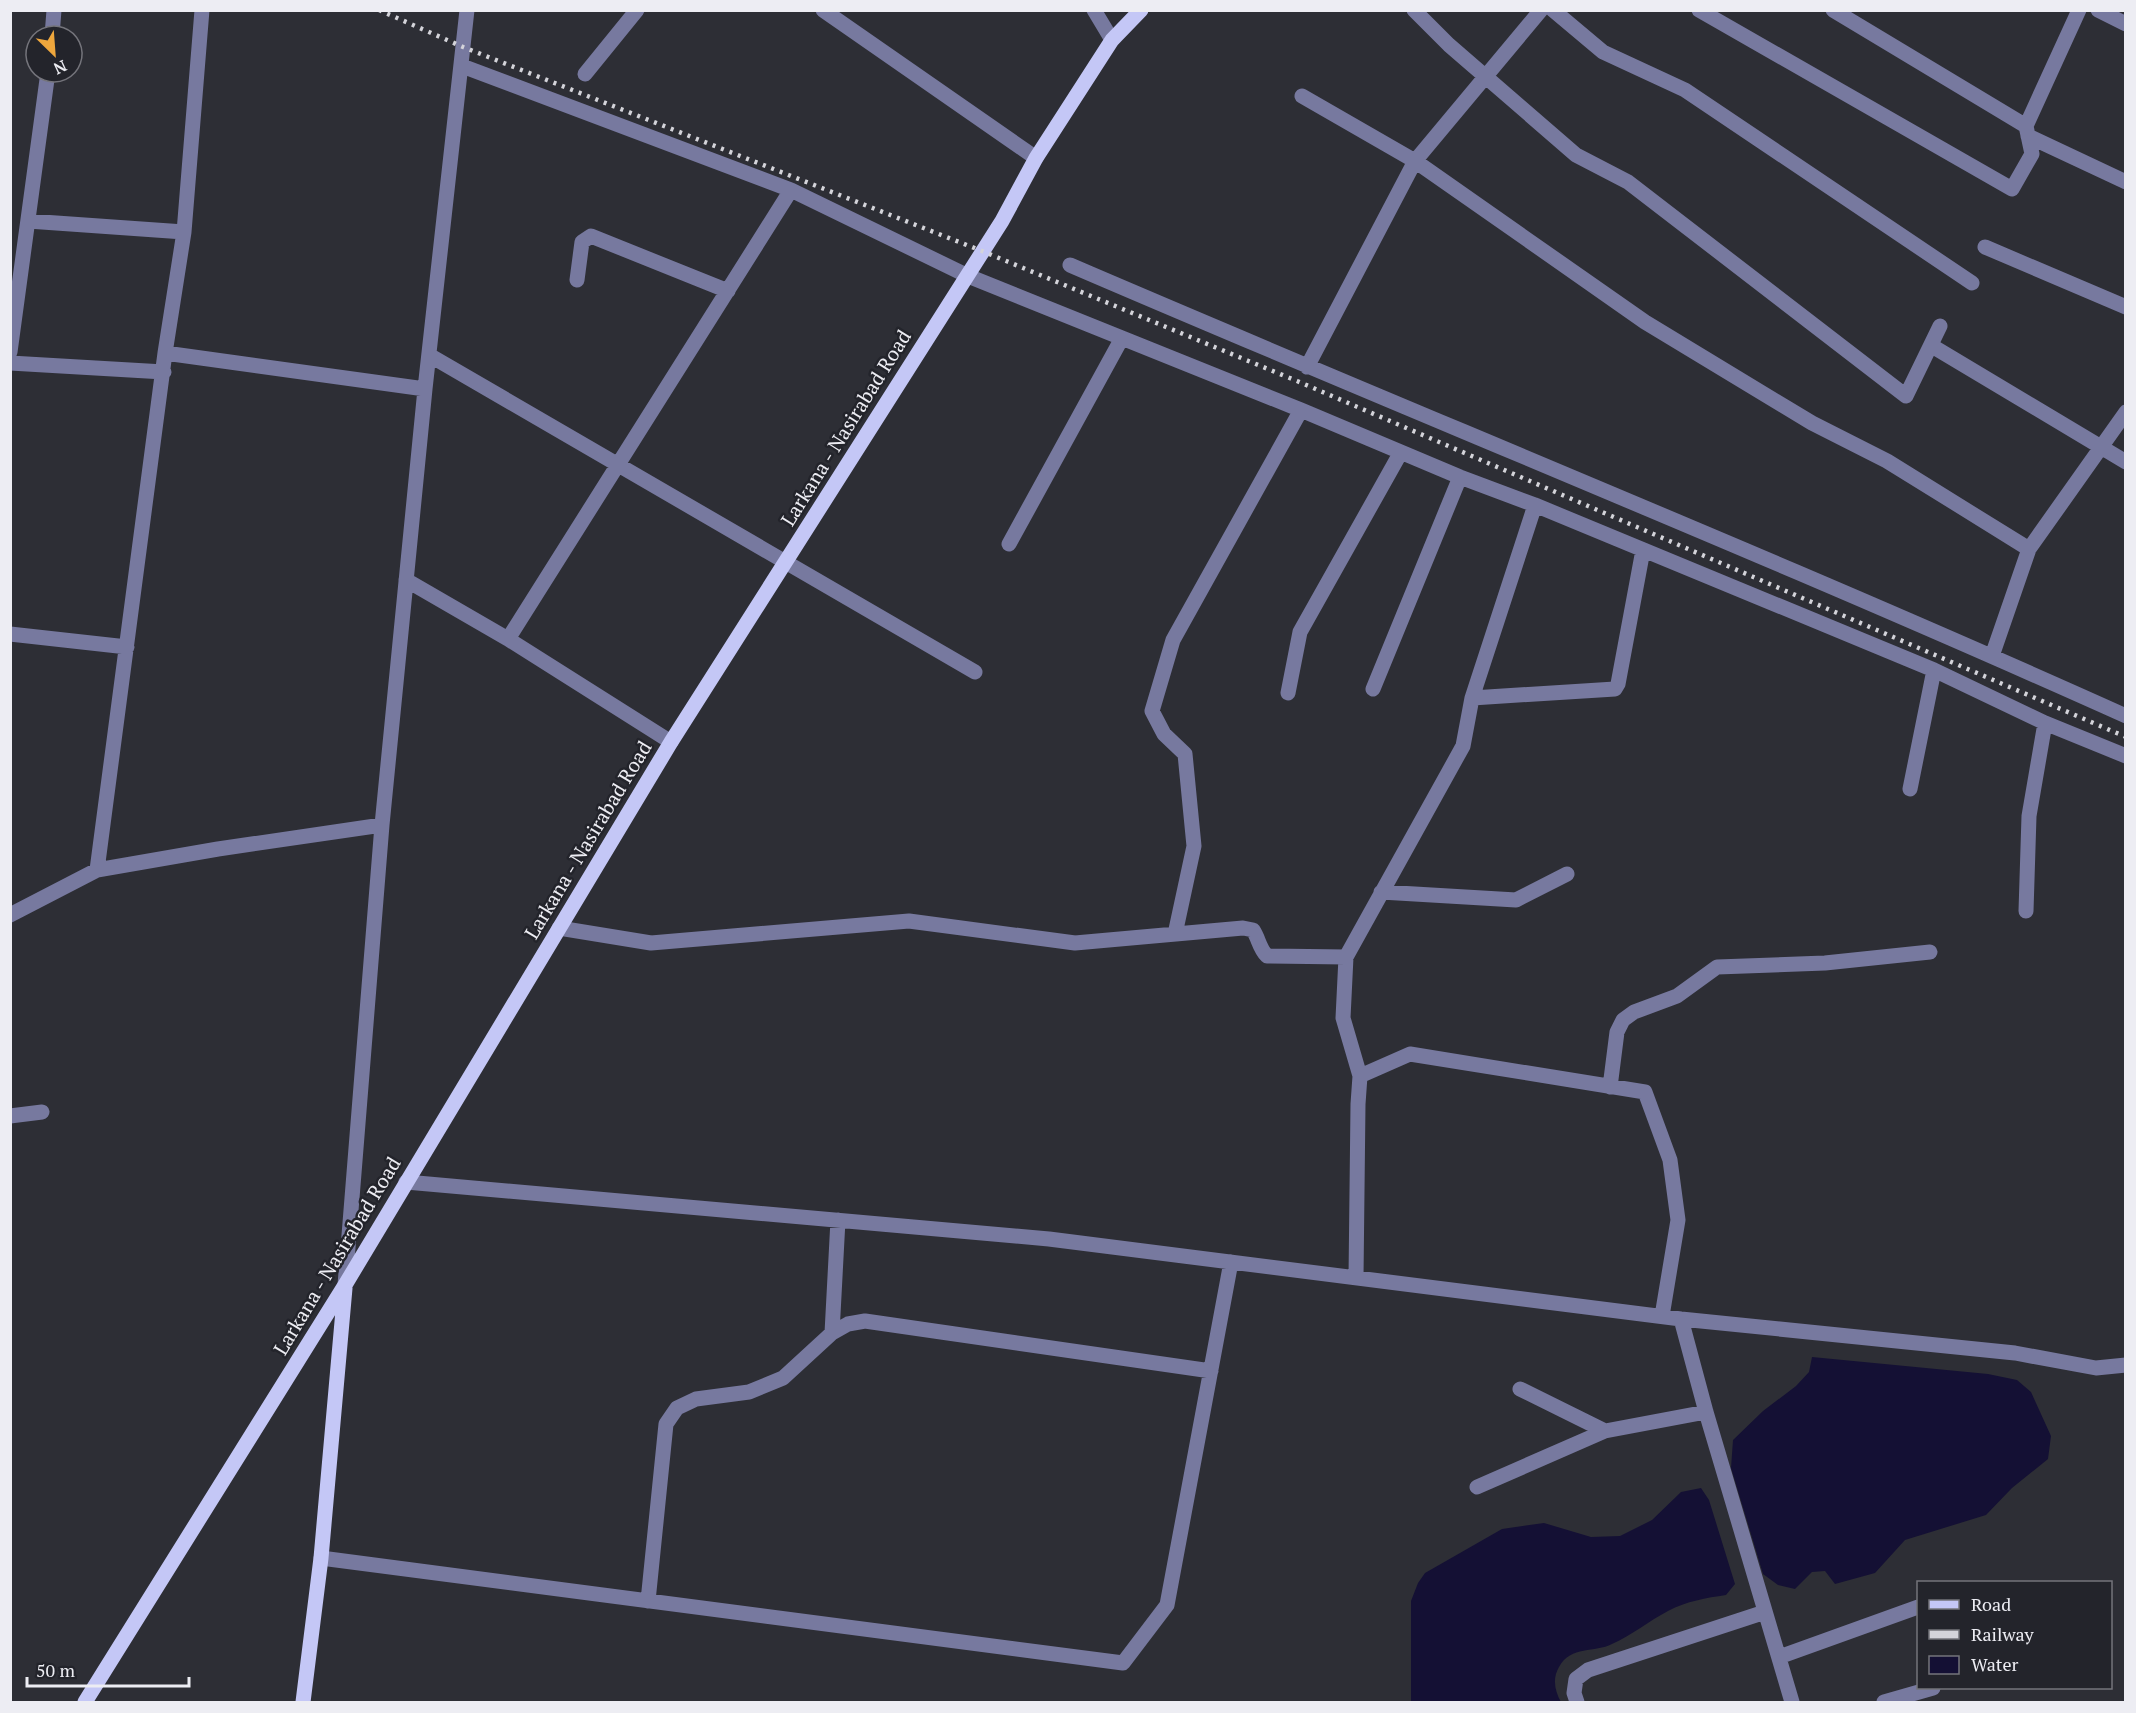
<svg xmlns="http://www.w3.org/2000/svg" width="2136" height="1713" font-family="'PT Serif',serif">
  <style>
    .water { fill: #141034 }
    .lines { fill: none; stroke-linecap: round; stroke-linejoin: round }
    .minor { stroke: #77799f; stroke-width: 15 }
    .major { stroke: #c4c7f6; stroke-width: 15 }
    .rail { stroke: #d4d4da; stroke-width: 4.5; stroke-dasharray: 3 6; stroke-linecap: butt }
    .labels { text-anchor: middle; stroke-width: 5; stroke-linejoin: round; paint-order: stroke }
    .street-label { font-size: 20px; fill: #ededf3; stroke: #23242b }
  </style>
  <rect width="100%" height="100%" fill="#2d2e35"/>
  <path class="water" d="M1812,1357L1988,1374L2017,1380L2031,1392L2051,1436L2048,1459L2012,1488L1986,1515L1905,1540L1875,1573L1835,1584L1825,1571L1812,1572L1795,1589L1778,1585L1763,1574L1731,1468L1733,1440L1763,1411L1796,1386L1809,1372Z
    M1701,1488L1709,1500L1735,1584L1726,1595C1706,1598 1687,1601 1668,1611C1649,1621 1632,1635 1612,1644C1595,1653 1571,1645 1559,1667C1552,1679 1555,1691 1561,1702H1411V1601L1418,1583L1425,1573L1502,1529L1544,1523L1591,1537L1620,1536L1652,1520L1681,1492Z"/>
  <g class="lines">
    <path class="minor" d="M823,10L1036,158
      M1094,10L1112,40
      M1414,10L1449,45L1576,155L1628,182L1906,396L1940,326
      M1553,10L1603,52L1685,90L1972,283
      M1699,10L2012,189L2032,154L2026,126
      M1833,10L2026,126L2079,10
      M2098,10L2126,24
      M52,36L54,10
      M462,66L791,190L968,276L1301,410L1460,477L1535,505L1934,670L2045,723L2126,756
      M585,74L637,10
      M1302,96L1415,161L1645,322L1812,423L1887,461L2029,549
      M2028,136L2126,182
      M28,221L184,232
      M1985,247L2126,307
      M1070,265C1421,416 1777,559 2126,716
      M577,280L582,242L591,236L728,291
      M1932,346L2126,462
      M10,352L48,72
      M165,353L425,389
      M429,355L975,672
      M10,363L164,372
      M1307,367L1415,161L1541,10
      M1009,544L1122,338
      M406,580L508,639L671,742
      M10,634L127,647
      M508,639L791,190
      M1992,656L2029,549L2126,412
      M1373,689L1460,477
      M1288,693L1300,632L1401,452
      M1472,698L1615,689L1618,684L1643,550
      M1910,789L1934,670
      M97,870L165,353L184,232L202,10
      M1381,892L1516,900L1567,874
      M2026,911L2029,816L2045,723
      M10,915L97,870L218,849L382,825
      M559,928L651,943L909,921L1075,943L1243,928L1253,930C1259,939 1259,948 1267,956L1346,957
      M1175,934L1194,846L1185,754L1164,734L1152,711L1173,640L1301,410
      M1360,1076L1410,1054L1645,1092L1670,1160L1678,1220L1662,1316
      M1610,1087L1617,1032L1623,1020L1634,1012L1677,996L1717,967L1825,963L1930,952
      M10,1116L42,1112
      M406,1182L1049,1239L1681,1319L2015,1353L2096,1368L2126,1365
      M1356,1278L1358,1104L1360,1076L1343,1018L1346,957L1463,746L1472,698L1535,505
      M345,1285L382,825L425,389L467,10
      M1681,1319L1706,1412L1792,1702
      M832,1333L838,1220
      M1520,1389L1605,1431
      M1477,1487L1605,1431L1706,1412
      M321,1558L1123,1663L1167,1605L1231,1262
      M648,1601L666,1424L677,1408L696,1399L749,1392L783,1378L832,1333L848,1324L865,1321L1211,1371
      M1779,1657L1918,1607
      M1577,1702L1574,1693L1576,1679L1588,1670L1765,1612
      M1884,1702L1933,1688"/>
    <path class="major" d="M85,1702L345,1285L671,742L1002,221L1036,158L1112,40L1141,10
      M303,1702L321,1558L345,1288"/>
    <path class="rail" d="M379,10L463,47L982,251L1297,381L2126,737"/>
  </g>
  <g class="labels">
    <g class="street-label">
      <text transform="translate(846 428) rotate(-58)" y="7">Larkana - Nasirabad Road</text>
      <text transform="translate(588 840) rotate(-59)" y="7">Larkana - Nasirabad Road</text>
      <text transform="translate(337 1256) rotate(-59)" y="7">Larkana - Nasirabad Road</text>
    </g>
  </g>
  <rect width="2136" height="1713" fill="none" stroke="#ededf3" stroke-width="24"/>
  <rect x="1917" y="1581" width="195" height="108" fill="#23242b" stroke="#74747b" stroke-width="1.5"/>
  <rect x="1929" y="1600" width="30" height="9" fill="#c4c7f6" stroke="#74747b" stroke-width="1.5"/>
  <text x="1971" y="1611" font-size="18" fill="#ededf3">Road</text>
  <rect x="1929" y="1630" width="30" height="9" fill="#d4d4da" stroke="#74747b" stroke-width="1.5"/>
  <text x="1971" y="1641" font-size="18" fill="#ededf3">Railway</text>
  <rect x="1929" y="1656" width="30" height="18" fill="#141034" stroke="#74747b" stroke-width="1.5"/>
  <text x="1971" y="1671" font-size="18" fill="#ededf3">Water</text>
  <g transform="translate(54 54) rotate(155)"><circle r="28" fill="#23242b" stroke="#74747b" stroke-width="1.5"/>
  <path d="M0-4.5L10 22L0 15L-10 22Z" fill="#efa73d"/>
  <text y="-9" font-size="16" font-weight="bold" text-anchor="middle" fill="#ededf3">N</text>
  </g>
  <path d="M27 1677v9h162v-9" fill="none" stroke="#ededf3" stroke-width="3"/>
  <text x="36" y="1677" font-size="18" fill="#ededf3" stroke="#23242b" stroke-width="4.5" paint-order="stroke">50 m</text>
</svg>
